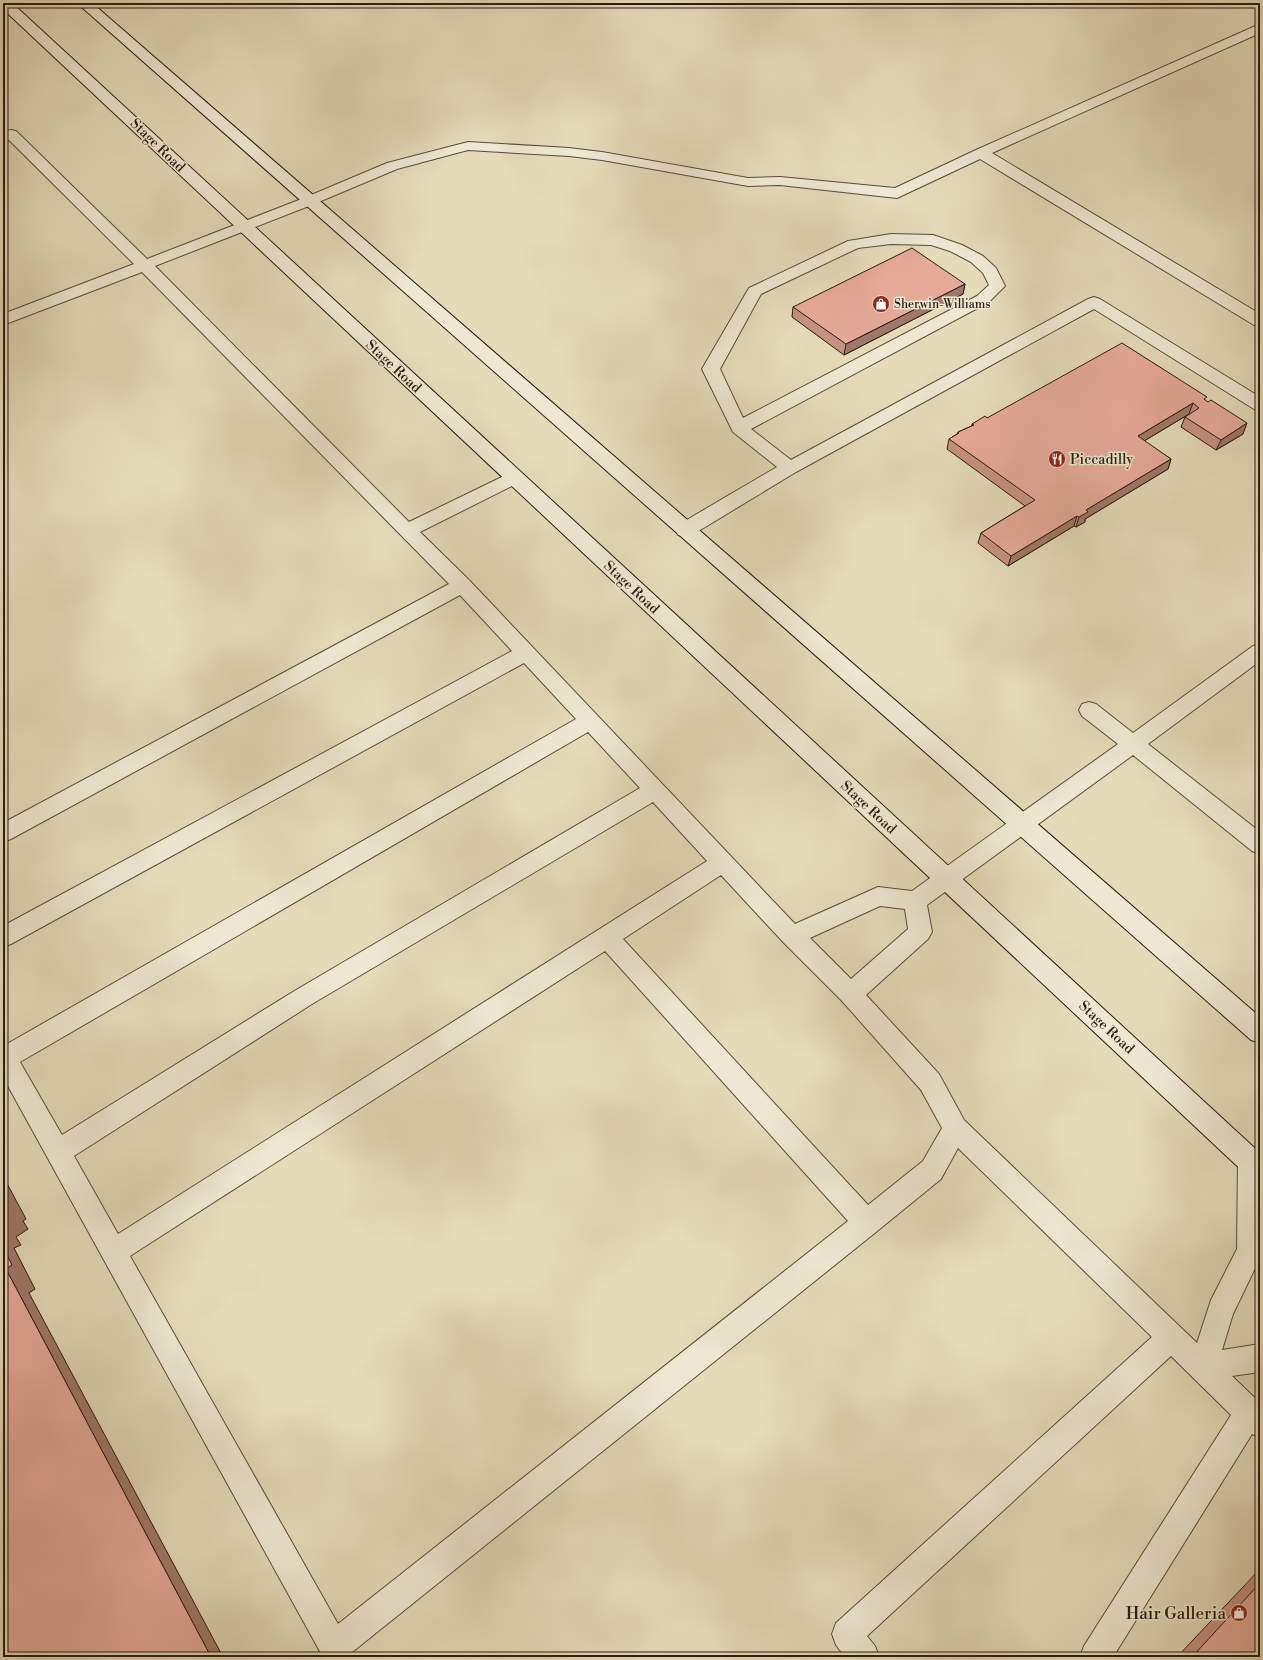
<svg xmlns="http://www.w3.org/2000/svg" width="1263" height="1660" font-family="'Libre Bodoni',serif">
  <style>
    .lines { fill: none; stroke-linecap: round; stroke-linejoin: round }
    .lane-casing { stroke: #5a4b3a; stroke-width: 2 }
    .secondary-casing { stroke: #2b1b0f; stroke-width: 2 }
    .lane { fill: #eee8d2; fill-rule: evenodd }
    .secondary { fill: #eee8d2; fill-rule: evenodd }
    .wall { fill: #c69284; stroke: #2b1b0f }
    .shaded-wall { fill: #a1776b; stroke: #2b1b0f }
    .building { fill: #e6aa99; stroke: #2b1b0f }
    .labels { text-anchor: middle; stroke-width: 3; stroke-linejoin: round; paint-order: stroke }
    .far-poi-label { font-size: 12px; fill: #2b1b0f; stroke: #eee8d2; text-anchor: start }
    .street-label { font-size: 14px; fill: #2b1b0f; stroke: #eee8d2 }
    .poi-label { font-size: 14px; fill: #2b1b0f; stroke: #eee8d2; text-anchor: start }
    .near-poi-label { font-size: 17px; fill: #2b1b0f; stroke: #eee8d2; text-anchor: end }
  </style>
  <rect width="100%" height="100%" fill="#e5dbb9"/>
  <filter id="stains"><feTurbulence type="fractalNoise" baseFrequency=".005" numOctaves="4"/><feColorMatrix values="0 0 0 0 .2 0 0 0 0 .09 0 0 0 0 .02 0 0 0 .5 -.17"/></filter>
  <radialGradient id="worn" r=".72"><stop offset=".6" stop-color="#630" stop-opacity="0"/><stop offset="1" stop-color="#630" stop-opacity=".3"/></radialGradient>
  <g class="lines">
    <g class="lane-casing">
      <path id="lane" d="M1260,24V33L992,153L1260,314V326L1254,325L980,159L897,198L780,185L748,186L602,160L569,156L468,150L397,169L314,204L155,266L409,522L508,474L514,472L520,474L523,478L520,482L420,532L469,580L795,924L878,887L912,891L1118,744L1082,716L1079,710L1082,704L1089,702L1096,704L1133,733L1253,646L1260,644V661L1148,744L1260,832V854L1252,851L1133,755L927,905L932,932L928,939L866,995L939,1074L964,1120L1197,1343L1211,1300L1237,1249L1238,1161L1242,1152L1251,1149L1260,1152V1258L1233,1314L1222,1350L1260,1344V1372L1232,1376L1260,1403V1437L1252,1434L1113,1657H1080L1084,1646L1231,1415L1171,1356L867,1636L875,1646L879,1657H845L836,1645L832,1634L836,1623L1152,1337L958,1148L941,1179L876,1232L346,1657H323L3,1077V1043L7,1044L576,719L524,663L11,944L3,947V926L512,651L460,595L11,839L3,842V823L449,584L142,272L3,325V314L134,264L9,140L3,141V132L11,130L16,131L147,259L304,198L387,163L468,142L569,148L602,152L748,178L780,177L895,188L976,150ZM588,732L640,788L296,990L62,1135L20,1062ZM653,802L707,861L118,1234L74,1156L312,1004ZM721,875L784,943L842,1001L921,1090L942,1128L923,1161L868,1205L623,939ZM880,906L905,909L908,929L851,979L810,938ZM605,951L848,1221L338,1624L130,1256Z
        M891,234L933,235L962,245L983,256L996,268L1005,286L989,302L751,429L791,460L1088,299L1094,297L1100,299L1260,397V411L1254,409L1094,309L796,472L692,535L685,536L678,535L676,530L678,525L777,467L733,432L702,369L749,288L848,241ZM891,244L931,245L950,251L971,262L983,273L989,285L977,296L743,418L720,369L761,294L858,248Z"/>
    </g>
    <g class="secondary-casing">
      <path id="secondary" d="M3,3H12L1260,1153V1182L1251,1179L3,9Z
        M77,3H92L1260,1017V1043L1251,1040Z"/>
    </g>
    <use href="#lane" class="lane"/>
    <use href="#secondary" class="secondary"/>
  </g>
  <path class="wall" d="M965,284L963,294L844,355L792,317L793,307Z
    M1206,401L1243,434L1216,450L1181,427L1185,417L1189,414L1144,441L1171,459L1168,469L1085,519V522L1076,527L1074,526L1008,566L978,543L981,533L1025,506L947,449L949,439L957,434L958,432L972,426V424L987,418Z
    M1260,1569V1657H1177Z"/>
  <path class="shaded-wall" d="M965,284L963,294L844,355L846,344Z
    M1193,403L1189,414L1134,447L1138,436Z
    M1247,423L1243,434L1216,450L1221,440Z
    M1171,459L1168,469L1085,519V522L1076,527L1079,517L1086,510Z
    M1077,516L1074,526L1008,566L1011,556Z
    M3,1176L26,1219L23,1221L28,1229L16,1237L21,1245L14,1248L35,1289L29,1293L223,1657H211L6,1269L3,1247Z"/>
  <path class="building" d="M912,248L965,284L846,344L793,307Z
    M1122,343L1207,397L1204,399L1208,402L1211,400L1247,423L1221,440L1185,417L1199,408L1193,403L1138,436L1171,459L1086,510L1088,512L1079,517L1077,516L1011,556L981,533L1035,500L949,439L959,433L958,432L974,425L972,424L985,416L987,418Z
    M3,1200L5,1204L3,1205Z
    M3,1247L12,1265L6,1269L211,1657H3Z
    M1260,1583V1657H1192Z"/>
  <defs>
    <g id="shop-disc" transform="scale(0.9)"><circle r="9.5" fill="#8f2418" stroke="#eee8d2"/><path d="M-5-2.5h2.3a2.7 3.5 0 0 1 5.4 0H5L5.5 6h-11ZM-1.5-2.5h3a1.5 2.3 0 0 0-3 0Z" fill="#fff"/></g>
    <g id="restaurant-disc" transform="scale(0.9)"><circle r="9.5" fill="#8f2418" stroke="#eee8d2"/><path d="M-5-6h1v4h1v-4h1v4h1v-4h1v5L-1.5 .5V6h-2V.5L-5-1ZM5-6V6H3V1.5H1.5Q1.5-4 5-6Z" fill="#fff"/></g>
  </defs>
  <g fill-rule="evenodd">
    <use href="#shop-disc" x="881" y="304"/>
    <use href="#restaurant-disc" x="1057" y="459"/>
    <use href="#shop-disc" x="1239" y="1613"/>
  </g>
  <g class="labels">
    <g class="far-poi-label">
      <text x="894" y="308">Sherwin-Williams</text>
    </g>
    <g class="street-label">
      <text transform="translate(158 145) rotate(44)" y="5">Stage Road</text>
      <text transform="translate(394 366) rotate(43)" y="5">Stage Road</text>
      <text transform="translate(632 587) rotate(43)" y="5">Stage Road</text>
      <text transform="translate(869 807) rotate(43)" y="5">Stage Road</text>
      <text transform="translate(1107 1027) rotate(43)" y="5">Stage Road</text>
    </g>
    <g class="poi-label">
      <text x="1070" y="464">Piccadilly</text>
    </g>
    <g class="near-poi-label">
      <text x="1226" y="1619">Hair Galleria</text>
    </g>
  </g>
  <rect width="1263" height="1660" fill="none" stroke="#e5dbb9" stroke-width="16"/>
  <rect x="4" y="4" width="1255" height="1652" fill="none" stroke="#2b1b0f" stroke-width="2"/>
  <rect x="8" y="8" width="1247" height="1644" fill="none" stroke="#2b1b0f"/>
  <rect width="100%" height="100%" filter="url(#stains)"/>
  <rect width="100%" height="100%" fill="url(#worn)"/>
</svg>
